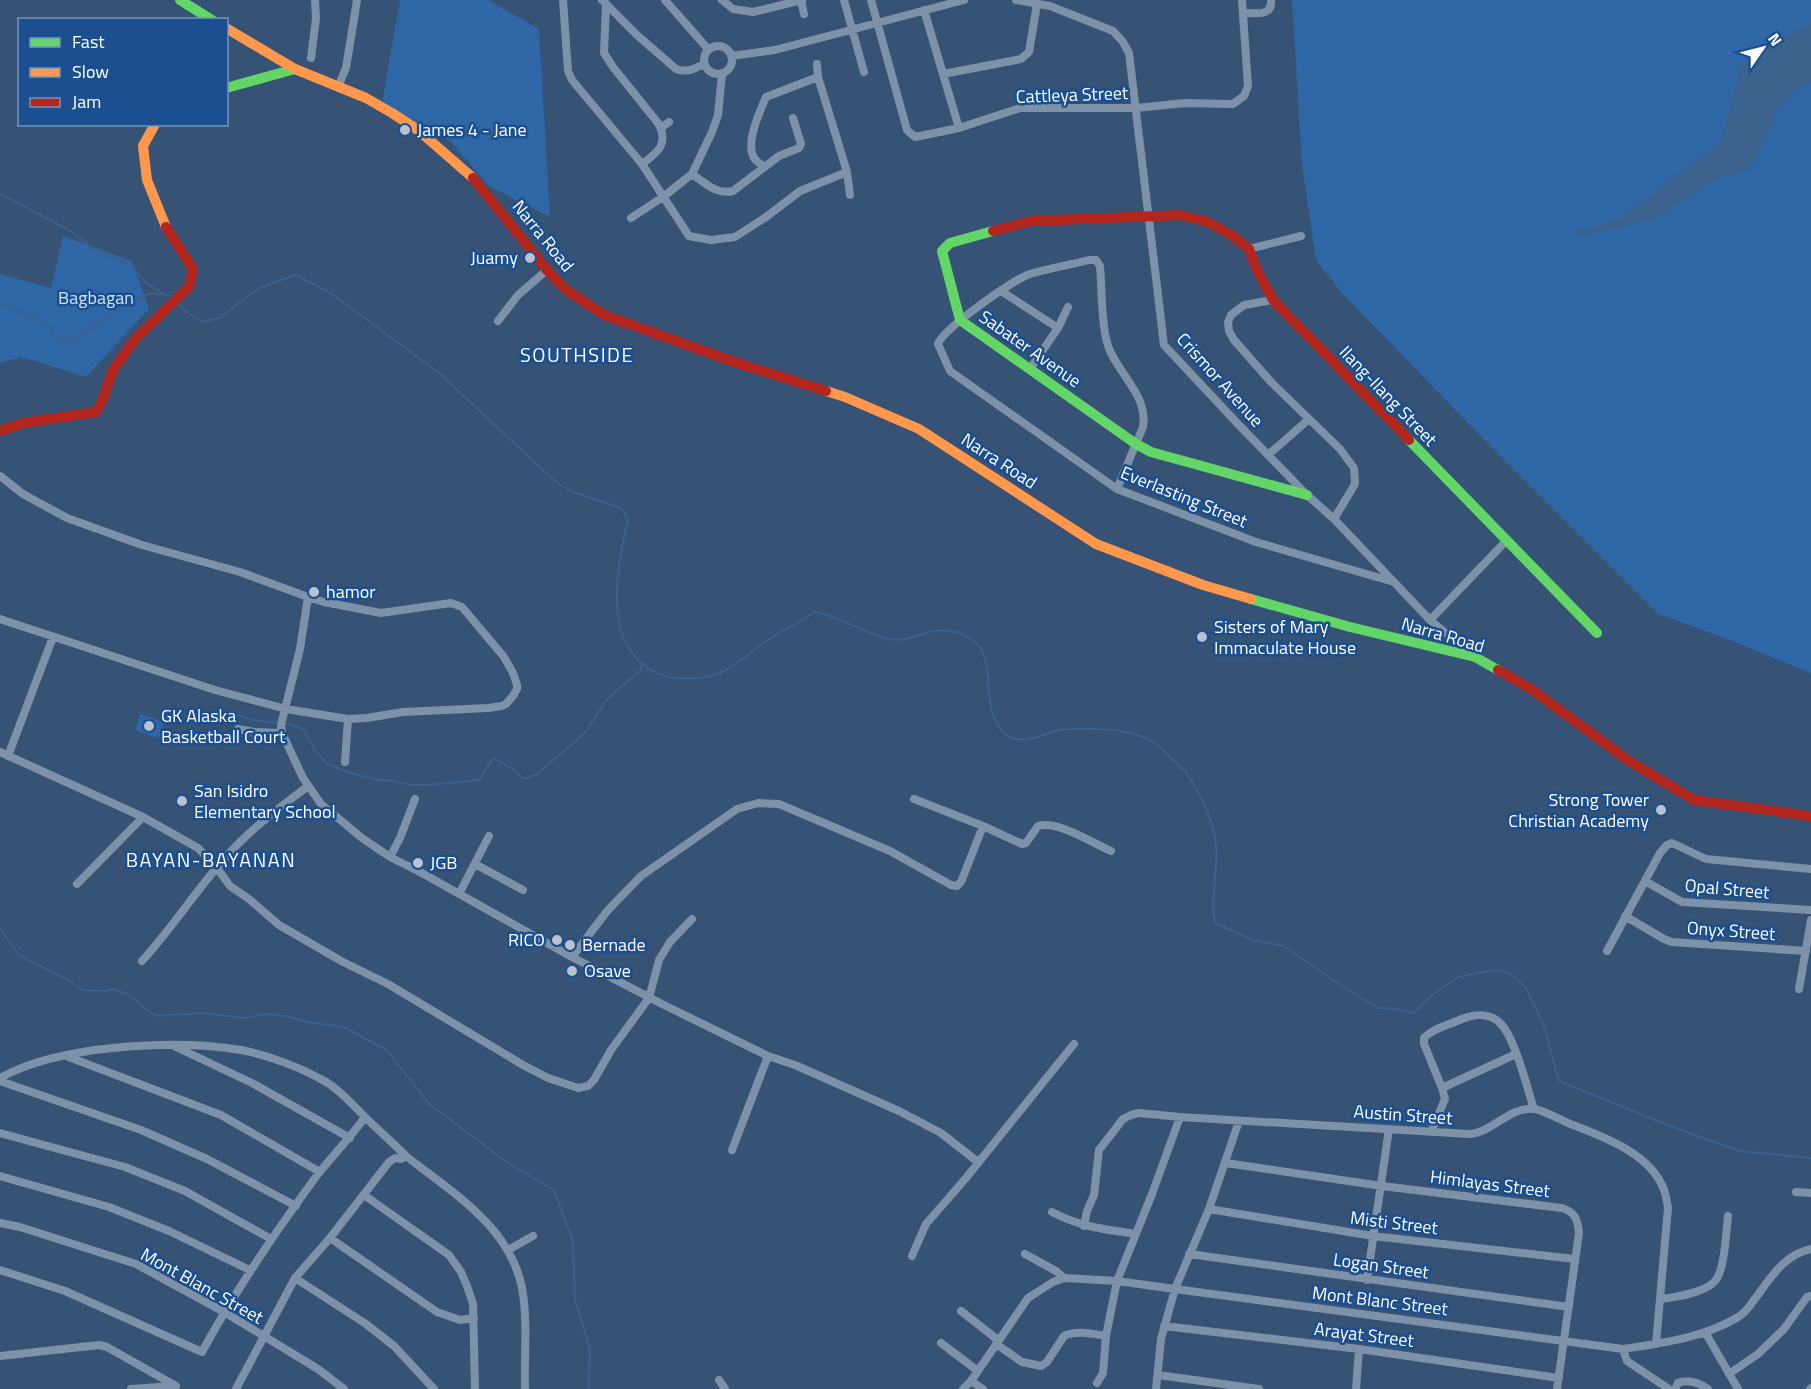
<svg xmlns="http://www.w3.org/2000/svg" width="1811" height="1389" font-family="'Titillium Web',sans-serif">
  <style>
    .green { fill: #2f66a5 }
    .water { fill: #3b618d }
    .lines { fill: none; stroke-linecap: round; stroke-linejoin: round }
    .stream { stroke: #3b618d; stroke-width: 2 }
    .street { stroke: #7d92a8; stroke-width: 8 }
    .fast { stroke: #63d668; stroke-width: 10 }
    .slow { stroke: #ff974d; stroke-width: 10 }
    .jam { stroke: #b3261e; stroke-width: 10 }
    .poi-dot { fill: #b9c2ce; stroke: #1b4f8f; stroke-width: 2 }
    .labels { text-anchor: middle; stroke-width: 5; stroke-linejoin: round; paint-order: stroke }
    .street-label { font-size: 18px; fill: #fff; stroke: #1b4f8f }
    .poi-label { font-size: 18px; fill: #fff; stroke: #1b4f8f; text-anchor: start }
    .park-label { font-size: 18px; fill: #cfe3fa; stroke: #1b4f8f }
    .neighbourhood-label { font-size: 20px; letter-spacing: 1.5px; fill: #fff; stroke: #1b4f8f }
  </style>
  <rect width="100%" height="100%" fill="#365274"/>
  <path class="green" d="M400,0H488L539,29L550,217L489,186L451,142L382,103Z
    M1292,0H1811V673L1722,637L1658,614L1497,453L1341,292L1316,260L1302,165Z
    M63,236L132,261L149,309L86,377L22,357L0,363V274L51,288Z
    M140,714L164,722L159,738L135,730Z"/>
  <path class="water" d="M1811,24V84H1804L1782,103L1751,169L1712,180L1657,219L1579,236L1572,232L1618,220L1721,141L1740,70L1751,53Z"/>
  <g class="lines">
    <path class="stream" d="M0,194L69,230L95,250L131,265L146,283L164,294L173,297
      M177,302L186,312L203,322L219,318L259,288L296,275L332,294L438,372L557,483L573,492L621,508L628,519C619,561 603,630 641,663C651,672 663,677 676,678C691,678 706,679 720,673C737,665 753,650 768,640C781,631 793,625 806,618C809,616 811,613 815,612C823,610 873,636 888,639C916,644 928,623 959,633C1001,647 980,689 996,721C999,728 1004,736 1012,738C1029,743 1044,734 1060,730C1070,728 1083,729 1094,729C1114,729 1137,732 1155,743C1160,746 1165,752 1169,756C1175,762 1182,767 1187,774C1200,793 1214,822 1216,845C1218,871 1210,898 1215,923L1253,940L1284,946L1337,983L1378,1008L1395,1009L1413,1013L1431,996L1458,977L1494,970L1510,973L1526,988L1544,1026L1559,1081L1670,1126L1739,1151L1811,1158
      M0,303L6,304L50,327L57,338L71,343C90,329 126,299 149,294C153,293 159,294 164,294
      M228,711L252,720L288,724L303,729L315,750L326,763L347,772L374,779L393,781L411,785H429L479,780L493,758L511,768L523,778H528L537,774L584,734L608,698L640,671L642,664
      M0,928L19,955L68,980L83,990L105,991L113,989L130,995L145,1009L157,1016L202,1013L244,1018L266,1014L286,1016L307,1022L343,1027L387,1050L428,1103L508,1163L554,1190L573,1241L575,1299L590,1349L589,1389"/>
    <path class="street" d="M563,0L568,71L572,80L642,164L689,236L711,240L735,237L766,217L800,191L847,172
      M602,0L637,35L676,69C687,73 694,69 704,64
      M665,0L708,49
      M722,0L733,9L753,12L802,0
      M801,0L804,14
      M844,0L864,72
      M871,0L907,130L915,137L959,128L1020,108H1136L1185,103L1233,104L1244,96L1248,86L1242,0
      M1016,0L1050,6L1113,31L1123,42L1129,53L1164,345L1237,423L1307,495L1334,519L1430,620L1471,654
      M606,4L604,53L613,67L658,123C669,143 659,152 642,164
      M924,10L959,128
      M1243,13C1254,13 1273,17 1271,0
      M704 60a14 14 0 1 1 28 0a14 14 0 1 1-28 0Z
      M731,56L775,50L964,0
      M311,58L316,18L315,0
      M817,64L818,77L847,172L850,195
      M943,74L1021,59L1029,52L1037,4
      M338,87L346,68L357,0
      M661,128L669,122
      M765,167C762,165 756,161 754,158C745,143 760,111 766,97L818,77
      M692,174C705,183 716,195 733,191L779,156L799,148L801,144L793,118
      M631,218L663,197L692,174L712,132L718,115L722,74
      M1249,249L1301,236
      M1001,291L1058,328
      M1273,300L1244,305L1231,315L1228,322L1229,331L1234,340L1271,382L1340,449L1354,468L1355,484L1334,519
      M498,321L518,295L547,270
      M1030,369L1058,328L1068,307
      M1268,455L1309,419
      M0,476L23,494L67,518L142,545L240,572L308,597L300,649L281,725L282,733L303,778L321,804L362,838L390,857L420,872L572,957L662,1004L768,1056L795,1065L899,1111L941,1133L978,1162
      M1117,489L1143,427C1148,398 1123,378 1111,353C1101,335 1102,288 1100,266L1096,260H1089C1070,265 1049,268 1030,274C1014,279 943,329 938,344L950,371L1117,489L1256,542L1394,582
      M0,619L215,690L286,709L348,719L367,718L403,712L488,708L502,706L506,704L513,696L517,689V685L513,673L504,657L462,607L451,603L381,613L324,602L308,597
      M1430,620L1506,541
      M238,729L255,732L282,733
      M0,752L143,817L198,848L217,868L230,886L249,899L279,925L343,962L388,984L523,1065L548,1078L578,1088L588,1086L594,1080L611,1050L649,998L659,960L670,942L692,919
      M8,756L53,637
      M345,762L348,719
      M914,799L983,826L1022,844L1026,843L1038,826C1058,820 1092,843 1111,851
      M390,857L400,838L415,799
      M475,864L523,890
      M1645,881L1682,902L1811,910
      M77,884L143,817
      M459,894L489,836
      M1625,916L1664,939L1672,942L1806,951
      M1607,951L1660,853L1667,845L1672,843L1706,859L1811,869
      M572,957L608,910L641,876L737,809L758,803L779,804L890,851L951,885L957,886L961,882L983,826
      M142,961C172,928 195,892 224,859C249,830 278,809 308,786
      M1799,989L1811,920
      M176,1047L252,1083L350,1138
      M66,1056L221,1115L320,1172
      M0,1078C59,1045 174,1039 241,1050C268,1055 302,1068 326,1082C340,1090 352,1104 363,1115C377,1129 392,1142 406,1156
      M0,1081L141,1130L207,1159L296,1206
      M1442,1088L1516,1054
      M1431,1132L1445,1099L1442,1088L1424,1044V1038C1432,1029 1446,1026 1457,1021C1470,1015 1488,1011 1500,1023C1515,1037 1527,1088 1534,1109
      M0,1133L125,1167L185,1191L271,1239
      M732,1150L768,1056
      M1226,1163L1382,1186L1562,1208C1575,1212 1578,1220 1579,1233L1557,1389
      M0,1176L109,1207L169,1231L250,1270
      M1796,1192L1811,1193
      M364,1195L449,1255L461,1272L467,1286L473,1304L475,1389
      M1209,1209L1373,1236L1575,1259
      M1052,1212C1080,1227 1104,1229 1136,1234
      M0,1223L20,1227L136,1264L224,1312L318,1369L344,1389
      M1084,1226L1087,1211L1094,1195L1099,1150L1123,1119L1131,1115L1139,1113L1180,1117L1470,1134C1493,1132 1510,1106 1534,1109C1543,1110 1559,1119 1568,1123C1601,1136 1651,1153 1664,1190C1666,1195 1667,1202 1668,1208L1656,1344
      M330,1238L437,1312L460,1320L474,1318
      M508,1250L533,1236
      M1025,1254L1056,1271L1064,1278
      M1189,1254L1569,1307
      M912,1256L926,1224L966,1178L1074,1044
      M0,1270L65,1291L202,1352C236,1289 276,1231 318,1174C333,1155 351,1137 365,1117
      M295,1278L366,1324L394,1346L434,1389
      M1367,1280L1389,1129
      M1661,1299C1675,1297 1705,1293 1715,1281C1725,1270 1726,1232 1728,1216
      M961,1311L998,1340
      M1164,1326L1359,1349L1559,1378
      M1705,1332L1738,1389
      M941,1343L978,1371
      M996,1344L1022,1362L1041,1366L1047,1362L1064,1336C1076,1330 1093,1334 1106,1336
      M1623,1349L1627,1361L1669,1389
      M0,1356L99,1345L107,1347L176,1386
      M1729,1374L1758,1354L1784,1329L1807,1297L1811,1296
      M1158,1375L1259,1389
      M719,1380L725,1389
      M971,1381L983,1389
      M1097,1383L1103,1373L1106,1336L1117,1281L1152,1194L1180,1117
      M131,1389L174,1386
      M236,1389L295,1278L330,1238L389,1162L395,1158L401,1159L406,1156C451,1192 510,1226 522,1288C528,1320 524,1356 525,1389
      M963,1389L971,1381L1028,1298L1053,1282L1064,1278L1117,1281L1175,1289L1623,1349C1661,1343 1704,1338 1738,1317C1745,1313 1750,1306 1754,1300C1770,1279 1783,1255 1811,1249
      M1156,1389L1161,1339L1175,1289L1209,1209L1239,1121
      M1356,1389L1359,1349
      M1675,1389L1678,1383C1688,1379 1699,1383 1708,1389
      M1810,1389L1811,1388"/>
    <path class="fast" d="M180,0L212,20
      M226,88L295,69
      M993,231L950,243L942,251L960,320L1136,444L1151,452L1307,495
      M1409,440L1597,633
      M1251,599L1350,627L1475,657L1498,670"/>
    <path class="slow" d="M226,28L295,69L366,98L392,113L418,130L473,178
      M155,124L143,146L147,180L166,227
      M826,391L845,397L919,429L1096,544L1203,585L1251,599"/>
    <path class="jam" d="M473,178L547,270L565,289L604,315L737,363L826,391
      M993,231L1031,221L1180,215L1208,222L1233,236L1249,249L1257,270L1273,300L1409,440
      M0,431L23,423L96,412L103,399L113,370L136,338L189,287L193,269L166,227
      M1498,670L1531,689L1629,761L1694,800L1811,816"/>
  </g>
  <g class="poi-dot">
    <circle cx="405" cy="130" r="6"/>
    <circle cx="530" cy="258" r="6"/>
    <circle cx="314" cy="592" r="6"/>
    <circle cx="1202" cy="637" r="6"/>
    <circle cx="149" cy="726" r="6"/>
    <circle cx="182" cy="801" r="6"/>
    <circle cx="1661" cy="810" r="6"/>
    <circle cx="418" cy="863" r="6"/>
    <circle cx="557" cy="940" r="6"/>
    <circle cx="570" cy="945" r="6"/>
    <circle cx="572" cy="971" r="6"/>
  </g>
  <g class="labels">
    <g class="street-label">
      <text transform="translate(1072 95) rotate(-2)" y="6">Cattleya Street</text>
      <text transform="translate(543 236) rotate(51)" y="6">Narra Road</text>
      <text transform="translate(1030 349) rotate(35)" y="6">Sabater Avenue</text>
      <text transform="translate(1220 380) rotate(48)" y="6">Crismor Avenue</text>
      <text transform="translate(1388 396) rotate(46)" y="6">Ilang-Ilang Street</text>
      <text transform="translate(999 461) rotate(33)" y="6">Narra Road</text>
      <text transform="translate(1184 497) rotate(22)" y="6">Everlasting Street</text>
      <text transform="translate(1443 635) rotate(16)" y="6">Narra Road</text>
      <text transform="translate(1727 889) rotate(5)" y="6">Opal Street</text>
      <text transform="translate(1731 931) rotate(4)" y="6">Onyx Street</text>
      <text transform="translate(1403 1115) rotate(4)" y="6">Austin Street</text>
      <text transform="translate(1490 1184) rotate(7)" y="6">Himlayas Street</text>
      <text transform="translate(1394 1223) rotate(7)" y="6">Misti Street</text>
      <text transform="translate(1381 1266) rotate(8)" y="6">Logan Street</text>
      <text transform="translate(202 1286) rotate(29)" y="6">Mont Blanc Street</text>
      <text transform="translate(1380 1301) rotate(7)" y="6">Mont Blanc Street</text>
      <text transform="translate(1364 1335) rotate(7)" y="6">Arayat Street</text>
    </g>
    <g class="poi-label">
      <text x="417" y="136">James 4 - Jane</text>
      <text x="518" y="264" text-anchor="end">Juamy</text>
      <text x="326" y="598">hamor</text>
      <text x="1214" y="633">Sisters of Mary<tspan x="1214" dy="21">Immaculate House</tspan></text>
      <text x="161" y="722">GK Alaska<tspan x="161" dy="21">Basketball Court</tspan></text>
      <text x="194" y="797">San Isidro<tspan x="194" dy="21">Elementary School</tspan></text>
      <text x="1649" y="806" text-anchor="end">Strong Tower<tspan x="1649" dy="21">Christian Academy</tspan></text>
      <text x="430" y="869">JGB</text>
      <text x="545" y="946" text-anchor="end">RICO</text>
      <text x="582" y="951">Bernade</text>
      <text x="584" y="977">Osave</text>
    </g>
    <g class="park-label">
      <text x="96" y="304">Bagbagan</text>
    </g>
    <g class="neighbourhood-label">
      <text x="577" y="362">SOUTHSIDE</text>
      <text x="211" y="867">BAYAN-BAYANAN</text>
    </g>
  </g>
  <rect x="18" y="18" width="210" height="108" fill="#1b4f8f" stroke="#7695bc" stroke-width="1.5"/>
  <rect x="30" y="38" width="30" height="9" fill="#63d668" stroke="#7695bc" stroke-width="1.5"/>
  <text x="72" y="48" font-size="18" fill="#ffffff">Fast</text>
  <rect x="30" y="68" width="30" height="9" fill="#ff974d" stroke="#7695bc" stroke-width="1.5"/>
  <text x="72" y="78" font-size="18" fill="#ffffff">Slow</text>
  <rect x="30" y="98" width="30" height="9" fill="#b3261e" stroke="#7695bc" stroke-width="1.5"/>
  <text x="72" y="108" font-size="18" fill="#ffffff">Jam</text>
  <g transform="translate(1763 48) rotate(55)" stroke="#1b4f8f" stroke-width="4.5" paint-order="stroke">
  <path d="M0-4.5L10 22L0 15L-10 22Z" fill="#ffffff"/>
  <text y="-9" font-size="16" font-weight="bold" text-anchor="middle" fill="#ffffff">N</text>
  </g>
</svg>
